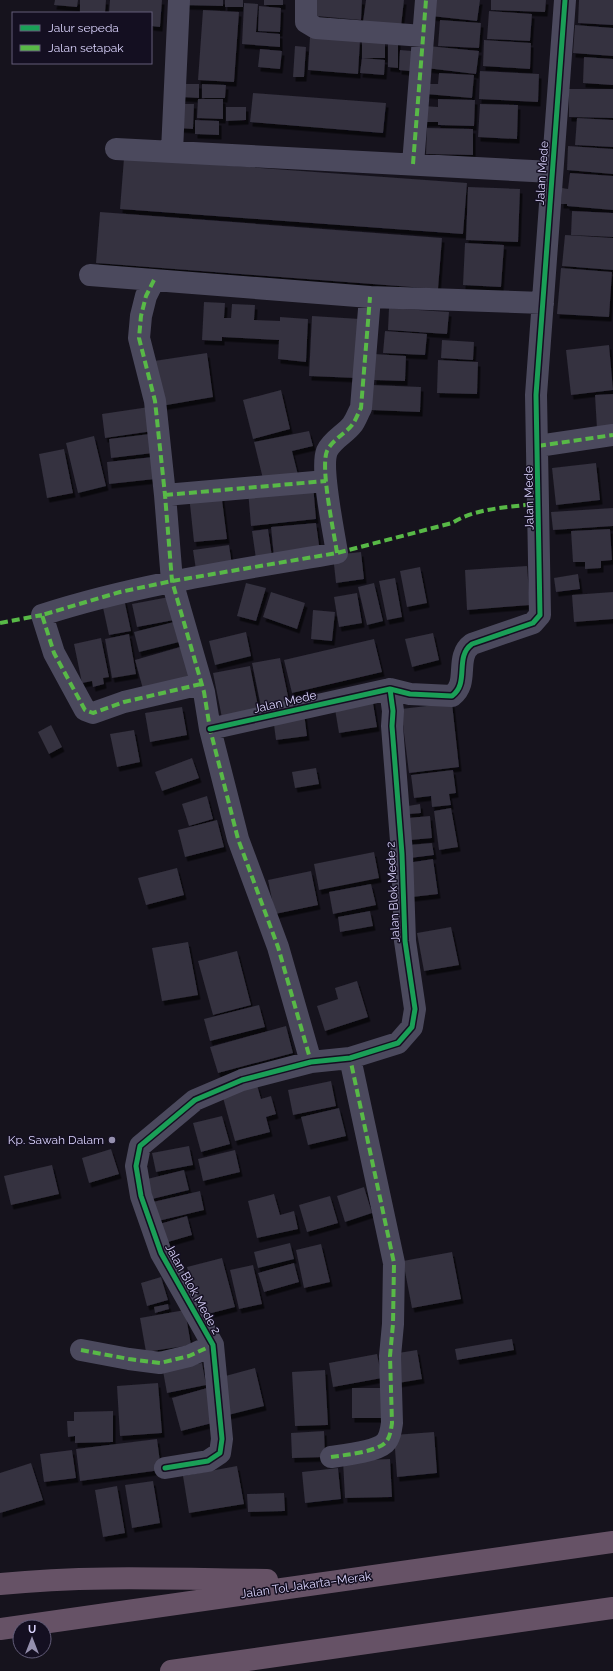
<svg xmlns="http://www.w3.org/2000/svg" width="613" height="1671" font-family="Raleway,sans-serif">
  <style>
    .building { fill: #34313f; filter: url(#shadow) }
    .lines { fill: none; stroke-linecap: round; stroke-linejoin: round }
    .minor { stroke: #4b495d; stroke-width: 22 }
    .motorway { stroke: #665266; stroke-width: 22 }
    .quiet { stroke: #58b947; stroke-width: 4; stroke-dasharray: 8 4; stroke-linecap: butt }
    .cycleway-casing { stroke: #140f21; stroke-width: 8 }
    .cycleway { stroke: #1a9f57; stroke-width: 5 }
    .poi-dot { fill: #9590ae; stroke: #140f21; stroke-width: 1.5 }
    .labels { text-anchor: middle; stroke-width: 3; stroke-linejoin: round; paint-order: stroke }
    .street-label { font-size: 12px; fill: #dad3fc; stroke: #140f21 }
    .poi-label { font-size: 12px; fill: #dad3fc; stroke: #140f21; text-anchor: end }
  </style>
  <defs>
    <filter id="shadow"><feDropShadow dx="2.5" dy="4.5" stdDeviation="0" flood-color="#0009"/></filter>
  </defs>
  <rect width="100%" height="100%" fill="#16131d"/>
  <path class="building" d="M55,0H78L77,7L54,5Z
    M80,0H106L105,13H80Z
    M110,0H162L160,27L151,26V13H109Z
    M182,0H223V6L182,5Z
    M225,0H243V7H225Z
    M264,0H283V5H264Z
    M312,0H362L361,20L316,16L317,3L312,2Z
    M366,0H404L401,26L363,22Z
    M432,0H480L477,21L431,16Z
    M491,0H546L545,12L491,10Z
    M579,0H613V25L578,23Z
    M244,3L258,4L256,32L280,34V47L242,44Z
    M259,6L281,8L280,32L258,31Z
    M203,10L239,12L234,82L198,80Z
    M489,11L532,14L530,41L487,39Z
    M440,20L481,23L479,48L438,46Z
    M575,25L613,28V56L573,53Z
    M310,37L360,40L358,74L308,70Z
    M484,40L531,43L530,69L483,66Z
    M388,41H398V68L388,67Z
    M362,42H385V58H362Z
    M295,46L306,47L304,77H293Z
    M428,46L479,51L476,74L426,68Z
    M260,49L282,51L280,69L258,67Z
    M400,50L412,51L410,71L399,70Z
    M584,57L613,59V85L583,83Z
    M362,58L385,60L384,75L360,73Z
    M480,71L539,74L538,102L479,99Z
    M439,73L474,75L472,98L426,94L427,84H438Z
    M183,84H199V98L182,97Z
    M202,84L226,85L225,98H202Z
    M569,89H613V118L569,117Z
    M253,93L386,103L383,133L250,122Z
    M198,99H223V119L197,118Z
    M438,99L475,100L474,126L438,125V122H422L423,106L438,107Z
    M180,104H194L193,129L179,128Z
    M480,104L518,105L517,139L478,137Z
    M226,107H246V120L226,121Z
    M577,118L613,120V147L575,145Z
    M195,120L219,121V135L195,134Z
    M427,128L473,129V155L426,154Z
    M568,146L613,149V174L567,170Z
    M124,158L467,183L463,234L120,209Z
    M570,173L613,176V210L567,206V204H561L562,188L568,189Z
    M468,187L520,189L518,242L466,240Z
    M572,211L613,213V237L571,235Z
    M100,212L442,238L438,289L96,263Z
    M565,235L613,238V270L562,266Z
    M465,243L504,245L501,287L463,285Z
    M561,268L612,272L609,317L557,314Z
    M204,302L225,303L224,318H231L232,304L255,305L254,320L280,321V317L308,319L306,362L278,359L279,340L222,337V341L202,340Z
    M389,308L449,312L447,334L388,330Z
    M312,316L360,319L357,378L309,376Z
    M385,331L427,334L425,355L383,353Z
    M442,340L474,342L473,360L441,358Z
    M609,345L613,390L571,395L566,350Z
    M207,353L213,397L161,406L154,361Z
    M374,354L406,356L405,381L374,380Z
    M438,360L478,362L477,394L437,393Z
    M372,385L421,387L420,412L371,410Z
    M281,390L290,429L253,439L243,400Z
    M613,394V428L597,429L595,395Z
    M149,407L153,431L105,438L102,414Z
    M309,431L313,446L292,451L298,475L264,483L254,442Z
    M150,434L153,453L111,458L109,439Z
    M94,436L106,486L78,493L66,443Z
    M64,449L73,493L47,498L39,454Z
    M153,457L155,479L109,484L107,462Z
    M596,463L600,500L556,505L552,468Z
    M313,484L316,519L251,526L248,490Z
    M221,492L227,539L194,542L189,495Z
    M613,508V526L553,530L551,512Z
    M316,523L320,552L274,557L271,527Z
    M268,529L272,557L256,559L252,531Z
    M610,529L612,560L601,561V568L585,569V562H573L571,531Z
    M229,545L232,565L196,570L193,550Z
    M361,552L364,579L336,583L333,555Z
    M527,566L530,605L467,610L465,570Z
    M420,567L427,603L407,607L400,571Z
    M578,574L580,589L556,592L554,578Z
    M395,578L402,617L387,620L379,581Z
    M246,583L266,588L256,621L237,616Z
    M374,583L383,621L367,625L358,587Z
    M271,592L305,603L297,629L263,617Z
    M613,592V619L574,622L572,595Z
    M357,593L362,623L339,627L334,597Z
    M169,597L174,620L137,627L132,604Z
    M124,599L131,631L109,635L102,603Z
    M313,610L335,612L332,641L311,639Z
    M174,622L179,642L139,652L134,632Z
    M246,632L251,656L215,665L209,641Z
    M433,633L439,660L412,667L405,639Z
    M129,634L136,674L112,678L105,639Z
    M101,638L109,677L103,678L104,684L93,687L92,681L82,683L74,644Z
    M374,639L382,672L292,693L284,660Z
    M187,645L195,674L143,689L135,660Z
    M280,658L289,701L261,707L252,663Z
    M250,666L259,711L222,718L213,673Z
    M372,697L377,727L339,733L334,703Z
    M452,703L459,767L409,773L401,709Z
    M182,707L187,735L150,742L145,713Z
    M304,713L307,736L276,740L273,717Z
    M51,725L62,747L49,754L38,732Z
    M134,730L140,762L117,767L110,734Z
    M192,758L199,778L162,791L155,772Z
    M316,768L319,784L295,788L292,772Z
    M453,770L456,793L449,794L451,805L432,807L431,796L414,798L411,775Z
    M207,796L213,819L189,826L182,804Z
    M420,804L421,813L409,814L408,806Z
    M451,808L458,847L439,850L434,811Z
    M430,816L432,838L410,840L408,818Z
    M217,820L224,847L185,857L178,830Z
    M432,843L434,855L410,858L409,845Z
    M374,852L379,878L319,890L314,864Z
    M433,859L438,894L412,897L407,863Z
    M177,868L184,895L146,905L138,878Z
    M311,871L318,905L275,914L268,880Z
    M371,884L376,905L333,914L329,892Z
    M370,911L373,926L340,932L338,917Z
    M451,927L459,965L424,971L417,933Z
    M188,942L198,995L162,1001L152,948Z
    M237,951L251,1005L213,1015L198,961Z
    M357,981L368,1017L325,1031L317,1006L338,999L335,988Z
    M259,1005L265,1027L210,1041L204,1019Z
    M286,1026L293,1053L218,1073L210,1047Z
    M331,1081L336,1106L293,1115L288,1090Z
    M257,1085L261,1099L271,1096L276,1114L266,1117L270,1132L235,1141L222,1094Z
    M339,1108L346,1136L308,1145L301,1117Z
    M222,1116L230,1144L201,1152L193,1123Z
    M189,1146L193,1165L156,1172L152,1153Z
    M111,1149L119,1174L89,1183L82,1158Z
    M235,1150L240,1172L203,1181L198,1159Z
    M52,1165L59,1194L11,1205L4,1176Z
    M184,1170L189,1190L148,1200L143,1180Z
    M364,1187L372,1213L345,1222L337,1196Z
    M200,1191L204,1210L158,1221L153,1202Z
    M274,1194L280,1215L294,1211L298,1229L257,1238L248,1201Z
    M330,1196L338,1223L307,1232L299,1205Z
    M187,1216L192,1235L161,1244L156,1225Z
    M290,1243L294,1259L258,1268L254,1252Z
    M321,1244L330,1282L304,1288L296,1250Z
    M452,1252L461,1299L412,1308L403,1261Z
    M222,1258L235,1307L200,1316L187,1267Z
    M294,1263L299,1282L264,1292L258,1273Z
    M253,1265L262,1304L239,1309L230,1270Z
    M161,1277L168,1300L147,1306L141,1283Z
    M168,1304L169,1309L155,1313L154,1307Z
    M185,1310L191,1345L146,1352L140,1318Z
    M512,1339L514,1350L457,1360L455,1349Z
    M417,1350L422,1379L398,1383L392,1354Z
    M377,1354L382,1378L333,1387L329,1363Z
    M202,1363L206,1385L167,1393L163,1371Z
    M255,1368L264,1406L228,1415L218,1378Z
    M325,1370L328,1425L295,1426L292,1372Z
    M158,1383L162,1433L120,1436L117,1386Z
    M207,1388L216,1422L181,1431L172,1398Z
    M352,1388H382V1418H352Z
    M113,1411V1442L75,1443V1436L68,1437L67,1421H74V1412Z
    M324,1431L325,1457L292,1458L291,1433Z
    M434,1432L437,1473L397,1477L394,1435Z
    M157,1439L161,1470L80,1481L76,1449Z
    M72,1450L76,1478L44,1482L40,1454Z
    M390,1459L392,1497L345,1498L343,1461Z
    M31,1463L43,1500L0,1513V1473Z
    M237,1466L244,1504L189,1513L183,1476Z
    M338,1468L341,1499L305,1503L302,1472Z
    M153,1481L160,1523L132,1528L125,1485Z
    M117,1486L125,1533L103,1537L95,1490Z
    M284,1493L285,1511L248,1512L247,1494Z"/>
  <g class="lines">
    <path class="minor" d="M306,0V22L316,28L423,36
      M116,149L552,172
      M172,151L179,0
      M413,164L426,0
      M90,275L370,297L543,303
      M154,280L146,296L141,316L139,338L155,401L165,495L172,581L204,692L210,729L238,839L278,947L311,1062
      M538,446L613,435
      M165,495L326,481
      M201,684L124,702L93,713L85,710L54,653L42,615C138,584 237,570 337,553C334,532 320,468 327,451C332,440 345,434 352,425C356,420 358,413 361,408L370,297
      M210,729L390,689L410,694L452,696C470,683 454,657 472,644L533,623L540,615L536,395L565,0
      M81,1350L129,1359L160,1363L189,1356L213,1345
      M331,1457C345,1455 375,1452 385,1443C390,1438 391,1430 392,1423L390,1356L393,1324L394,1263L350,1058
      M165,1468L208,1461L220,1453L222,1439L213,1345L161,1253L141,1196L136,1166L140,1146L195,1100L242,1080L311,1062L350,1058L398,1043L412,1027L415,1009L405,941L402,854L392,726L393,711L390,689"/>
    <path class="motorway" d="M0,1584C88,1575 178,1579 267,1580
      M0,1629L613,1542
      M171,1671L613,1608"/>
    <path class="quiet" d="M413,164L426,0
      M154,280L146,296L141,316L139,338L155,401L165,495L172,581L204,692L210,729L238,839L278,947L311,1062
      M538,446L613,435
      M165,495L326,481
      M337,553C334,532 320,468 327,451C332,440 345,434 352,425C356,420 358,413 361,408L370,297
      M0,623L42,615
      M201,684L124,702L93,713L85,710L54,653L42,615L120,592L172,581L337,553L452,523C478,507 509,508 539,503
      M81,1350L129,1359L160,1363L189,1356L213,1345
      M331,1457C345,1455 375,1452 385,1443C390,1438 391,1430 392,1423L390,1356L393,1324L394,1263L350,1058"/>
    <g class="cycleway-casing">
      <path id="cycleway" d="M210,729L390,689L410,694L452,696C470,683 454,657 472,644L533,623L540,615L536,395L565,0
        M165,1468L208,1461L220,1453L222,1439L213,1345L161,1253L141,1196L136,1166L140,1146L195,1100L242,1080L311,1062L350,1058L398,1043L412,1027L415,1009L405,941L402,854L392,726L393,711L390,689"/>
    </g>
    <use href="#cycleway" class="cycleway"/>
  </g>
  <circle class="poi-dot" cx="112" cy="1140" r="4"/>
  <g class="labels">
    <g class="street-label">
      <text transform="translate(542 173) rotate(-86)" y="4">Jalan Mede</text>
      <text transform="translate(529 498) rotate(-91)" y="4">Jalan Mede</text>
      <text transform="translate(285 702) rotate(-13)" y="4">Jalan Mede</text>
      <text transform="translate(393 892) rotate(-93)" y="4">Jalan Blok Mede 2</text>
      <text transform="translate(193 1289) rotate(61)" y="4">Jalan Blok Mede 2</text>
      <text transform="translate(306 1585) rotate(-8)" y="4">Jalan Tol Jakarta–Merak</text>
    </g>
    <g class="poi-label">
      <text x="104" y="1144">Kp. Sawah Dalam</text>
    </g>
  </g>
  <rect x="12" y="12" width="140" height="52" fill="#140f21" stroke="#635d79"/>
  <rect x="20" y="25" width="20" height="6" fill="#1a9f57" stroke="#635d79"/>
  <text x="48" y="32" font-size="12" fill="#dad3fc">Jalur sepeda</text>
  <rect x="20" y="45" width="20" height="6" fill="#58b947" stroke="#635d79"/>
  <text x="48" y="52" font-size="12" fill="#dad3fc">Jalan setapak</text>
  <g transform="translate(32 1639)"><circle r="19" fill="#140f21" stroke="#635d79"/>
  <path d="M0-3L7 15L0 10L-7 15Z" fill="#9590ae"/>
  <text y="-6" font-size="11" font-weight="bold" text-anchor="middle" fill="#dad3fc">U</text>
  </g>
</svg>
